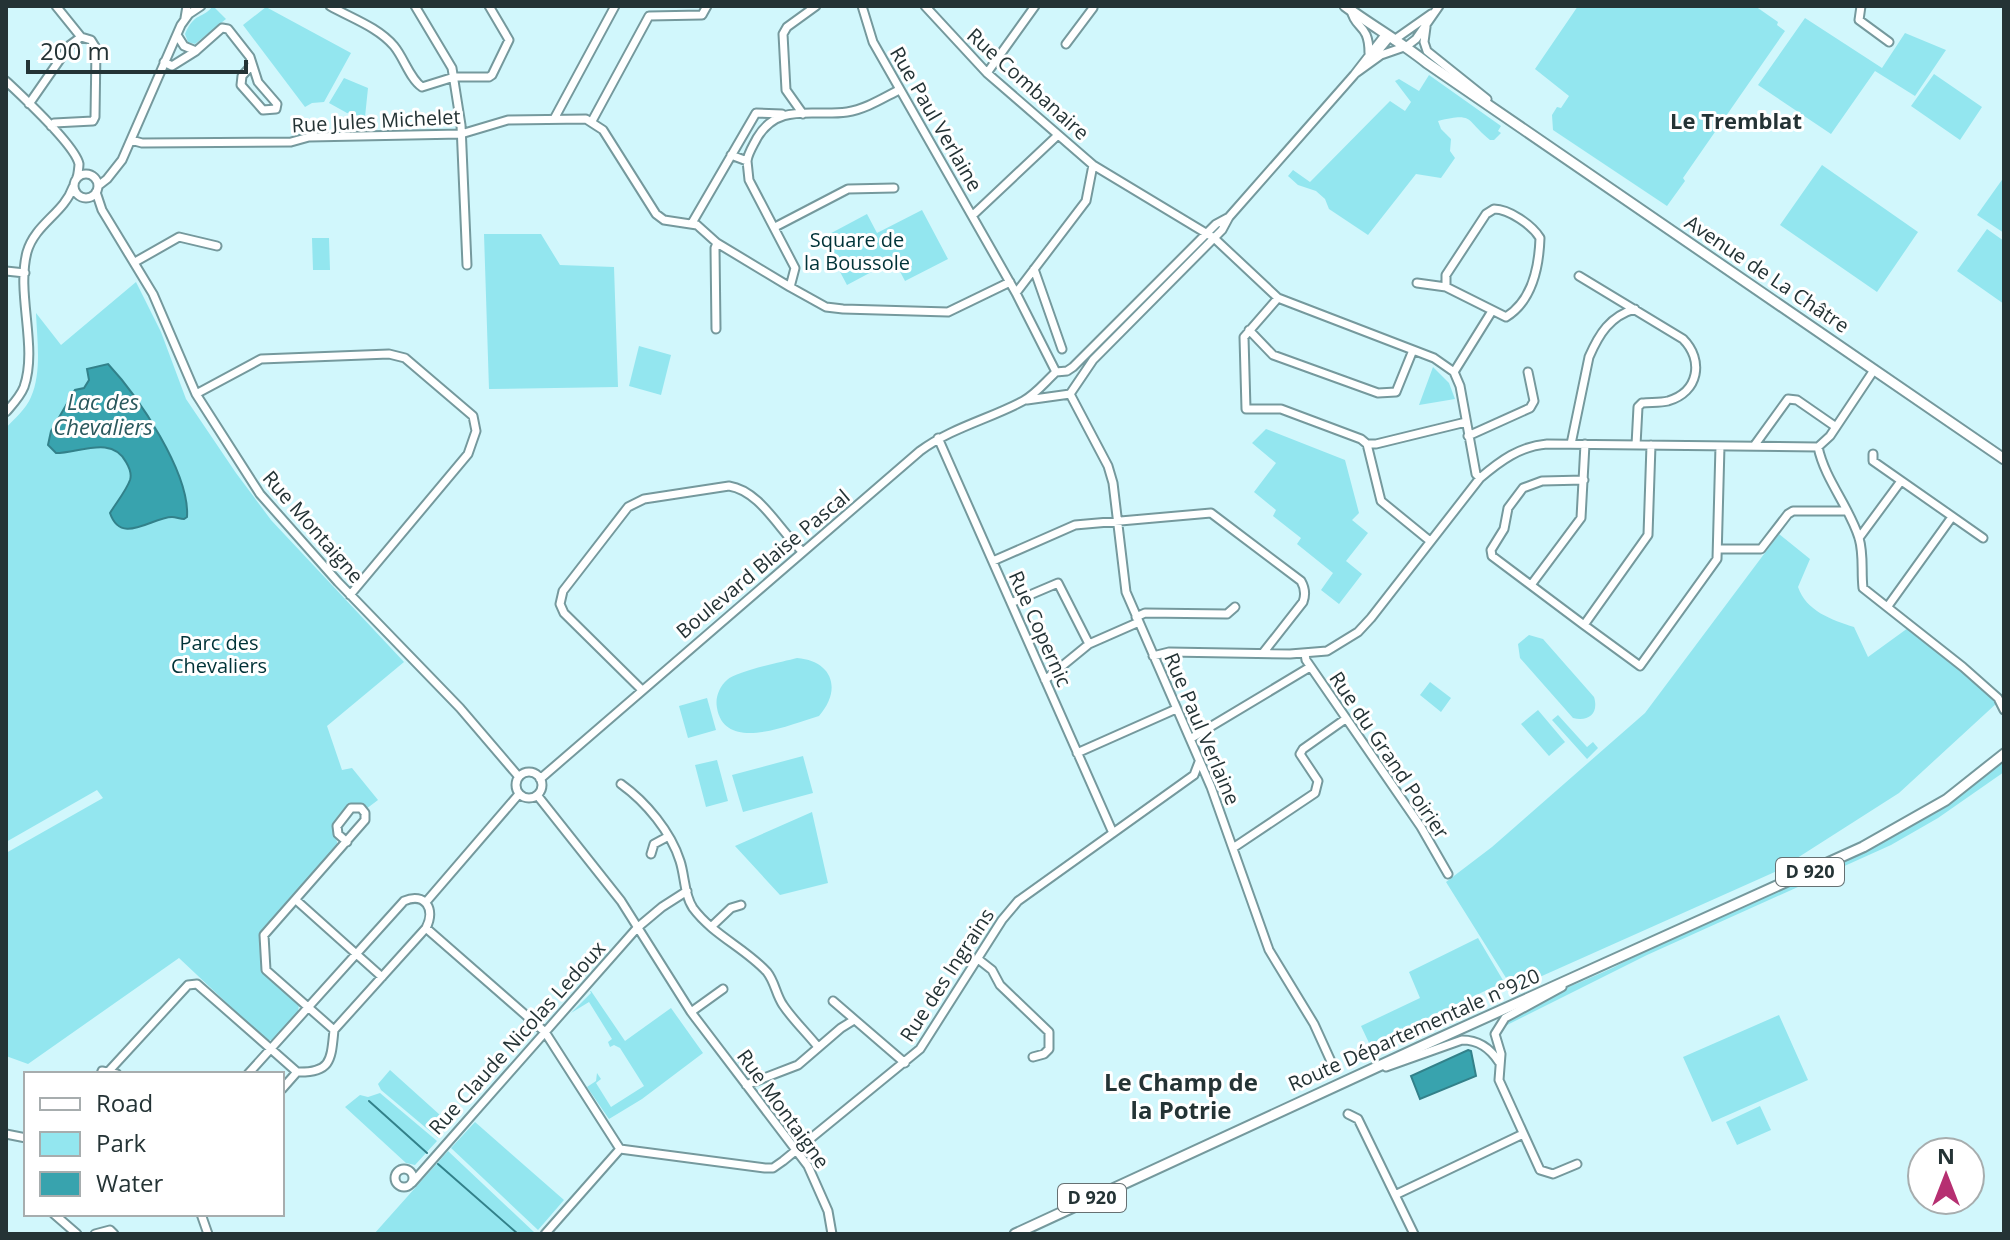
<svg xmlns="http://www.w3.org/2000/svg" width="2010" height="1240" font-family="'Open Sans',sans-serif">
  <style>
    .green { fill: #93e6ef }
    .water { fill: #38a3ae; stroke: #32818a; stroke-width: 2 }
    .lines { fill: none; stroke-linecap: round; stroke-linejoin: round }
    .stream { stroke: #32818a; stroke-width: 2 }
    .minor-casing { stroke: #75999d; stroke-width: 11 }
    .major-casing { stroke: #75999d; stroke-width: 13 }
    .minor { stroke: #fff; stroke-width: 7 }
    .major { stroke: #fff; stroke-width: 9 }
    .labels { text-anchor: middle; stroke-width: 6; stroke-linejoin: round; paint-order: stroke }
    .shield { fill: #fff; stroke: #667072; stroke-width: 2 }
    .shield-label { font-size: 18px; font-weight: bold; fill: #243335 }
    .street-label { font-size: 20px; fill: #243335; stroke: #fff }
    .park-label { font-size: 20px; fill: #003338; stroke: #fff }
    .neighbourhood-label { font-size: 22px; font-weight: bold; fill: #243335; stroke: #fff }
    .water-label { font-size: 22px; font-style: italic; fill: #2b595e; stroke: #fff }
    .quarter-label { font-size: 24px; font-weight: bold; fill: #243335; stroke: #fff }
  </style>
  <rect width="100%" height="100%" fill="#d1f7fc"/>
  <path class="green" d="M213,6L226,19L195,44L188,42L185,34C195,11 202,20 213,6Z
    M1578,6H1755L1778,22L1777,25L1785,31L1683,178L1685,181L1667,206L1553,130L1552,115L1557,107L1561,108L1569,96L1535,69Z
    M266,7L351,53L324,102L312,103L305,107L243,25Z
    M1805,18L1882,68L1905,33L1946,50L1915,96L1875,71L1831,134L1758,85Z
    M1934,74L1982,107L1960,140L1911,106Z
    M1429,75L1501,126L1498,131L1501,133L1494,140H1490C1465,120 1475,112 1438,121L1441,129L1451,139L1450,151L1455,158L1441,178L1416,174L1368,235L1329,209L1325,199L1316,191L1298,185L1288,176L1293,170L1310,182L1390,101L1405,111L1411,102L1395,81L1399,79L1419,91Z
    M344,78L368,88L365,117L347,113L329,103Z
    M1822,165L1918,232L1877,292L1780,225Z
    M2004,177V233L1977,215Z
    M922,210L948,259L905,281L894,260L847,285L822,238L867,214L877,233Z
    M1987,229L2004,241V304L1957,271Z
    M484,234H541L560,265L614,267L618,387L489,389Z
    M312,238H329L330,270H313Z
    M136,282L161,332L186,399L236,473L271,520L404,662L327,726L342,770L352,768L378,800L366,809L357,804C332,811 333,826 338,846L261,935L263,972L299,1004L298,1012L273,1040H266L179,958L28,1064L6,1056V853L103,798L97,790L6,842V428C14,419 26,409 31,397C42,372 37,339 36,313L61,345Z
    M639,346L671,355L661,395L629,386Z
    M1433,367L1449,383L1455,399L1419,405Z
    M1266,429L1345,460L1359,513L1352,520L1368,533L1346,561L1362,574L1339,604L1321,590L1333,573L1297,544L1301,538L1273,516L1276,510L1254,492L1276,463L1252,443Z
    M1779,534L1810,559L1798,587C1806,611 1832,620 1854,627L1868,657L1908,628L1998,702L1899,793L1777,871L1513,989L1446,882L1492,847L1645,713Z
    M1529,635L1543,639L1594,697C1599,713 1589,722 1573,718L1520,658L1518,644Z
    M797,658C833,661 842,690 819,716C791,724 725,754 717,708C715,698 719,687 727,680C737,671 782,662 797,658Z
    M1430,682L1451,698L1441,712L1420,695Z
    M707,698L716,730L688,738L679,706Z
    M1538,710L1565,742L1549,756L1521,724Z
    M1558,715L1587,747L1593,742L1598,748L1587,759L1552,720Z
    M803,756L813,793L743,812L732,775Z
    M717,760L728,801L706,807L695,765Z
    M2004,761V772L1938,818L1891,845L1647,955L1501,1028C1521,1002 1586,982 1618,965C1748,899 1891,855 2004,761Z
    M812,812L828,883L780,895L735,846Z
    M1478,938L1504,982L1370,1045L1361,1026L1420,998L1409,972Z
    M590,991H591L625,1041L671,1008L703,1053L642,1099L609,1119L587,1087L596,1081L597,1073L601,1079L596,1083L611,1107L644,1086L620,1048L614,1045L610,1047L608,1042L612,1039L589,1002L571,1013L591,993Z
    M1779,1015L1808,1080L1712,1122L1683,1057Z
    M390,1070L450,1124L438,1138L381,1090L378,1084Z
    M380,1093L437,1141L415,1165L406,1163L345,1107L360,1095L368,1097Z
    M1760,1106L1771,1130L1737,1145L1726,1122Z
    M475,1122L564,1200L538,1230L451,1148Z
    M448,1151L535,1233V1234H374Z"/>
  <path class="water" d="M108,364C138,396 190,473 187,517L184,519C180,519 176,517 172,517C152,517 121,546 110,513C116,503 126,491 130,480C132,474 129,467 126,462C112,435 79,453 56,453L48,445L51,431L75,390L84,388L89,380L87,369Z
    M1468,1050L1471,1051L1476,1076L1420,1099L1411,1076Z"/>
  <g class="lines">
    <path class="stream" d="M369,1101L427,1153
      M438,1164L518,1234"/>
    <g class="minor-casing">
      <path id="minor" d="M330,6C351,18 378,27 394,46C404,58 410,79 422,87L454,77H489L492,75L509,40L489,6
        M415,6L452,68L461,125L467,265
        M862,6L873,42L1016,293L1056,372
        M925,6L987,73L1093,165L1086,201L1016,293
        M1861,6L1859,20L1889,42
        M1351,10C1355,30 1369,23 1369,53
        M185,18L187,6
        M1426,27L1424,42L1427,51L1487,99
        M177,35L184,46L196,51L222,28L228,29L250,57L258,82L277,104L276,109L263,110L241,85L242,76L252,65
        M1394,40L1431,14
        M1066,44L1093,8L1092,6
        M1374,56L1389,38
        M164,62L172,66L196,51
        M987,73L1035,6
        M1356,73L1381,55L1407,46L1416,39L1439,6
        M6,81C22,96 75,145 79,164C79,166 78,175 77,177
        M29,104L70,45L81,37L56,6
        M803,114L786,90L783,34L787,27L816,6
        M554,119L615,6
        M592,121L649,16L702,15L707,6
        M51,126L54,123L93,121L95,117L96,48L91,40L81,37
        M131,140L142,143L291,142L309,137L461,134L508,120L586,119L603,130L656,214L664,220L697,225L717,243L790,287
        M731,155L747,161C748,153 753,146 757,138C778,102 812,117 847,112C866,109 883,98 899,90
        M747,161L749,180L795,268L790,287L826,307L843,309L948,312L1010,282
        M1093,165L1214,238L1278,298L1434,358L1454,372L1460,386L1476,474L1480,478
        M74 186a12 12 0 1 1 24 0a12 12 0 1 1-24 0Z
        M98,186L107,179L122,160L181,25L189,14L201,6
        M96,192L102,210L153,294L196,394L260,494L338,582L460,708L519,777
        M1494,209C1509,209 1532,225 1540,238C1539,267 1532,301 1506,317L1446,287V275L1486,214Z
        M973,215L1058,135
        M692,223L756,113L782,114
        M775,227L848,189L894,188
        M135,262L179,237L217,246
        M1034,269L1062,349
        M6,271L25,273
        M1579,276L1683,339C1704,360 1699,392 1668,401C1660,403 1650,402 1642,403L1638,407L1636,445
        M1417,283L1446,287
        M1278,298L1244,337L1246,409H1281L1361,439L1367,444L1381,501L1430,541
        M716,329L715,248L717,243
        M1249,330L1273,355L1378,393L1396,392L1413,350
        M1454,372L1492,311
        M196,394L261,359L389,354L405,358L473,416L476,431L468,454L350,595
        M1070,394L1108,466L1113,483L1126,592L1211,787L1269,950L1314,1024L1334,1068
        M1070,394L1093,360L1222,230L1229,217L1354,75L1385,35
        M1027,400L1070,394
        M6,412C12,405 20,397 24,387C38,347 16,294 27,252C35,224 64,213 73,187
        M1468,436L1530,408L1534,401L1528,372
        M938,438L1113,833
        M1367,444H1376L1466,422
        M1571,444L1589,357C1599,334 1610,316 1635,309
        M1651,445L1648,535L1584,625L1640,666L1717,559L1720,446
        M1754,446L1788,399L1797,400L1836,427
        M1818,447C1825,480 1849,506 1859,538C1864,555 1861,571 1863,588L1963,667L1998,698L2004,710
        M1873,454V461L1983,538
        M1584,480L1542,481L1523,488L1508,508L1504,529L1491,550L1492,556L1584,625
        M1859,538L1901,481
        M1719,549H1761L1788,514L1793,511H1847
        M993,561L1075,525L1211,513L1301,581C1305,588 1306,594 1303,602L1263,653
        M1531,585L1581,518L1585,444
        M1011,603L1058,583L1089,644
        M1888,606L1952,517
        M1136,617L1145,613L1227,614L1235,607
        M1305,654L1306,660L1421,827L1448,874
        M1153,656L1169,652L1290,654L1327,651L1358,632L1371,618L1480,478C1500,461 1520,446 1547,444L1818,447L1830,436L1874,370
        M1045,680L1089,644L1139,622
        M641,689L564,613L560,604L563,591L628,507L644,499L729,486C761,491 780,532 803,552
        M1190,739L1310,667
        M1077,753L1176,709
        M516 785a13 13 0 1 1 26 0a13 13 0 1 1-26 0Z
        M540,779L920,451C951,428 989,419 1023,401C1036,394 1045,382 1056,372L1067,371L1073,367L1216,224L1229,217
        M621,784C646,802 671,832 680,861C685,876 684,895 693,908C713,935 745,948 767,972C775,982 776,995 783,1005C793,1020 807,1033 818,1047
        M537,795L621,901L691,1012L808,1166L828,1211L832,1234
        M1233,848L1315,793L1318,781L1300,754L1303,749L1344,720
        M651,854L654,844L667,837
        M296,900L382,977
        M426,902L519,794
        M711,927L731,908L741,905
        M426,928L545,1032L620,1149
        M978,959L992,970L1000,985L1049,1032V1049L1044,1054L1033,1057
        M1562,987L1505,1018L1495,1034L1501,1054L1499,1080L1540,1170L1553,1174L1577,1164
        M833,1001L905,1063
        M691,1012L723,989
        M334,1030L266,970L264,935L365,820V813L361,808H351L337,826L338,834L347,842
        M1386,1067L1462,1040C1479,1040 1490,1048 1499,1062
        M108,1072L188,985L197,984L297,1072
        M101,1074L102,1071L117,1074
        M248,1074L404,901C425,892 436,909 426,928L334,1030C331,1059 332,1073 297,1072L282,1089
        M746,1085L798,1065L841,1028L854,1020
        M1348,1114L1358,1119L1414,1234
        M6,1134L26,1138
        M620,1149L765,1168H773L783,1161L920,1049L1002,920L1018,901L1194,775L1199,762
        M395 1178a9 9 0 1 1 18 0a9 9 0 1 1-18 0Z
        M412,1183L637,928L662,907L687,891
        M1395,1195L1523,1134
        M54,1214L77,1234
        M201,1214L208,1234
        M95,1234L110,1230L114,1234
        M545,1234L620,1149"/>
    </g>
    <g class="major-casing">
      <path id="major" d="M1345,6C1372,26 1401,42 1427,63L2004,459
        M1015,1234L1431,1042L1863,847L1946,800L2004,754"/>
    </g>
    <use href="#minor" class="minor"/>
    <use href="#major" class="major"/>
  </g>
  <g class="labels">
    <g class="shield">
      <rect x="1776" y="858" width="68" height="28" rx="6"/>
      <rect x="1058" y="1184" width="68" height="28" rx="6"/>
    </g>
    <g class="shield-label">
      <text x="1810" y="878">D 920</text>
      <text x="1092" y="1204">D 920</text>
    </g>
    <g class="street-label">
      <text transform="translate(1028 84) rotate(42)" y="7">Rue Combanaire</text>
      <text transform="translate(936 119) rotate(60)" y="7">Rue Paul Verlaine</text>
      <text transform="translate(376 121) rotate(-3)" y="7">Rue Jules Michelet</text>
      <text transform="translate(1767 274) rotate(34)" y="7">Avenue de La Châtre</text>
      <text transform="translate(313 527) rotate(49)" y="7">Rue Montaigne</text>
      <text transform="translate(763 564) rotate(-40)" y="7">Boulevard Blaise Pascal</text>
      <text transform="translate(1040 629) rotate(66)" y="7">Rue Copernic</text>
      <text transform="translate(1202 729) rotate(67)" y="7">Rue Paul Verlaine</text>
      <text transform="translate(1389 755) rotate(56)" y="7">Rue du Grand Poirier</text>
      <text transform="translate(947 975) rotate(-57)" y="7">Rue des Ingrains</text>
      <text transform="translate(1414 1030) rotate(-24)" y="7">Route Départementale n°920</text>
      <text transform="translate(517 1038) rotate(-48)" y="7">Rue Claude Nicolas Ledoux</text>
      <text transform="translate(783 1109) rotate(54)" y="7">Rue Montaigne</text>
    </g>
    <g class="park-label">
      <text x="857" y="247">Square de<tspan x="857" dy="23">la Boussole</tspan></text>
      <text x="219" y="650">Parc des<tspan x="219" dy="23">Chevaliers</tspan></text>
    </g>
    <g class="neighbourhood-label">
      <text x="1736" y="129">Le Tremblat</text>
    </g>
    <g class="water-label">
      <text x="103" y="410">Lac des<tspan x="103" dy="25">Chevaliers</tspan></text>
    </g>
    <g class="quarter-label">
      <text x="1181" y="1091">Le Champ de<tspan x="1181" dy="28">la Potrie</tspan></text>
    </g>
  </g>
  <rect width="2010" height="1240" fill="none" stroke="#243335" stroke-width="16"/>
  <rect x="24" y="1072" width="260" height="144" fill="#ffffff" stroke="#a7adae" stroke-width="2"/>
  <rect x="40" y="1098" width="40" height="12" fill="#ffffff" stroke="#a7adae" stroke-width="2"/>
  <text x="96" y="1112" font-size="24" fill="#243335">Road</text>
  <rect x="40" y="1132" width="40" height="24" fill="#93e6ef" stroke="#a7adae" stroke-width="2"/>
  <text x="96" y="1152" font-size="24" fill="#243335">Park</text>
  <rect x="40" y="1172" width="40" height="24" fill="#38a3ae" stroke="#a7adae" stroke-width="2"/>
  <text x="96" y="1192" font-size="24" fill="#243335">Water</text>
  <g transform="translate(1946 1176)"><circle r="38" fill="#ffffff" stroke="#a7adae" stroke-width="2"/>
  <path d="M0-6L14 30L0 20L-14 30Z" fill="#b62f71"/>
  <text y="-12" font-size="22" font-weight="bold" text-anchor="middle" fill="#243335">N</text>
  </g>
  <path d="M28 60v12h218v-12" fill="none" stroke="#243335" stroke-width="4"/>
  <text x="40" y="60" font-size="24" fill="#243335" stroke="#ffffff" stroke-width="6" paint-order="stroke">200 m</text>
</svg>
